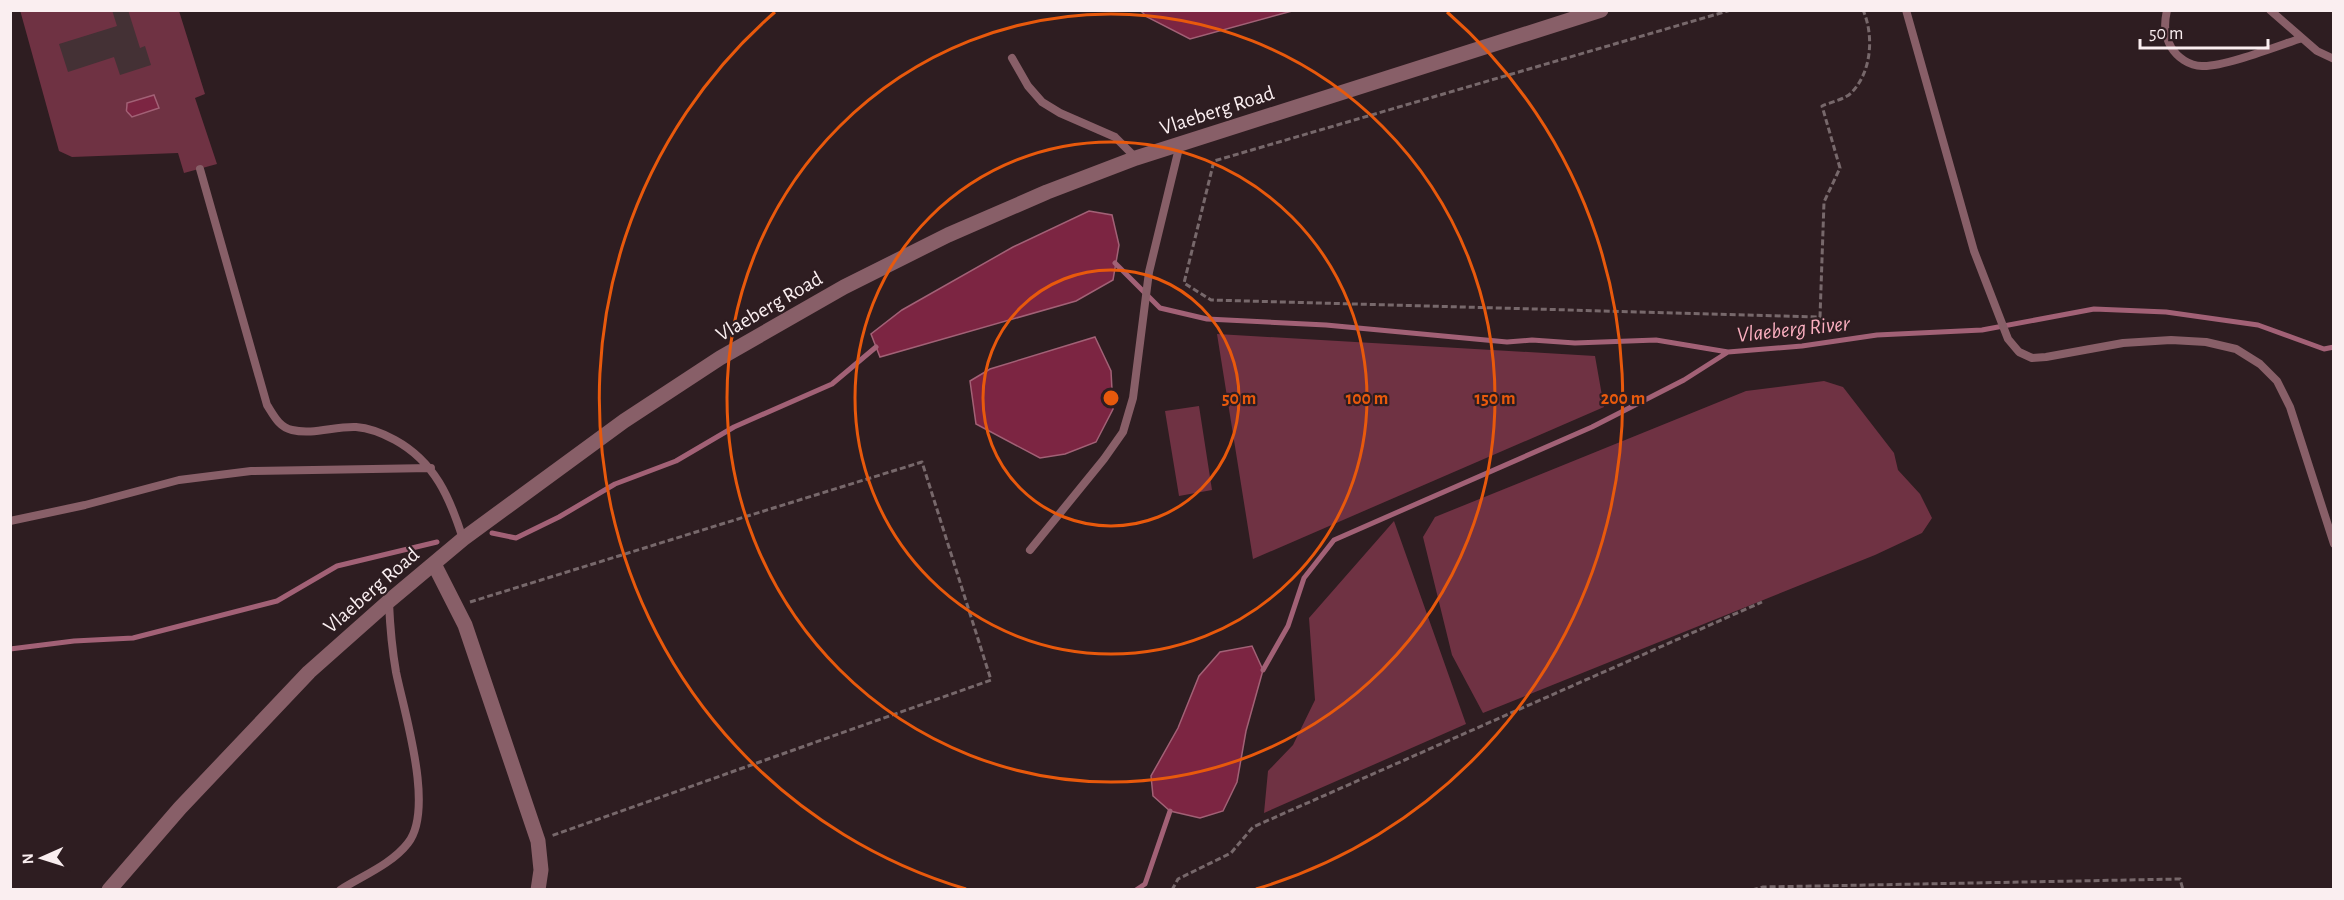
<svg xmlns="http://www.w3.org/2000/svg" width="2344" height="900" font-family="'Alegreya Sans',sans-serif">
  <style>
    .green { fill: #6f3243 }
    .water { fill: #7c2542; stroke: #a26176; stroke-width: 1.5 }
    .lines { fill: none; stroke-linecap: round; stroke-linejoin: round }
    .stream { stroke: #a26176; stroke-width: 5 }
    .building { fill: #443135 }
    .path { stroke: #77686b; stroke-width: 3; stroke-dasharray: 6 3; stroke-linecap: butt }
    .lane { stroke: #885f68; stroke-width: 8 }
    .street { stroke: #885f68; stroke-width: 15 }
    .ring { fill: none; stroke: #e8590c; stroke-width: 3 }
    .labels { text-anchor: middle; stroke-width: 4.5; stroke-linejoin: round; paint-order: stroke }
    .street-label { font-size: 21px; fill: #faeef0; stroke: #2e1d21 }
    .water-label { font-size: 22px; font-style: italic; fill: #fbafc0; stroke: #2e1d21 }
    .centre { fill: #e8590c; stroke: #2e1d21; stroke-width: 3 }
    .ring-label { font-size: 18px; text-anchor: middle; font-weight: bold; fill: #e8590c; stroke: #2e1d21; stroke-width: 4.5; stroke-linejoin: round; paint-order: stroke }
  </style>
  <rect width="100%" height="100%" fill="#2e1d21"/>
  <path class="green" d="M20,10L179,11L205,94L195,98L217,164L184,173L178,153L72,157L59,151Z
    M1217,334L1595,356L1604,407L1253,559Z
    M1824,381L1843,387L1894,453L1898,470L1920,494L1932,518L1922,533L1875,555L1483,713L1452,655L1423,537L1435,517L1746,391Z
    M1199,406L1212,490L1179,496L1165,411Z
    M1394,521L1466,724L1264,813L1268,771L1293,745L1315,700L1309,618Z"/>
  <path class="water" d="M1141,11H1292L1190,39L1147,17Z
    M154,95L159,108L132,117C124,108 127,114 127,103Z
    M1089,211L1112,215L1119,245L1113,280L1076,301L880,357L871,334L902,310L1013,247Z
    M1095,337L1111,371L1113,409L1096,442L1065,454L1040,458L976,424L970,381L990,369Z
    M1252,646L1263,670L1246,731L1237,782L1223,811L1200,818L1170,811L1153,796L1151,776L1178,728L1199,676L1220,652Z"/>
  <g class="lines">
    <path class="stream" d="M1115,263L1160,308L1207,319L1326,325L1507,342L1532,340L1575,343L1656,340L1728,352
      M492,533L516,538L559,517L615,484L676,461L734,427L832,384L876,347
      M10,649L74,641L133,638L277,601L337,566L437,542
      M1263,670L1288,626L1304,578L1334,540L1592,427L1684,380L1728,352L1802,346L1877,335L1982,330L2094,309L2166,312L2258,325L2324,349L2334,347
      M1136,890L1145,884L1170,811"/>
  </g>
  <path class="building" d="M112,10H128L140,48L145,46L151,65L120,75L114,57L68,72L59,44L117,26Z"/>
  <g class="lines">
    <path class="path" d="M1731,10L1214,161L1184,283L1211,300L1820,317L1824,202L1840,168L1822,106C1831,102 1846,99 1852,92C1872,71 1874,35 1863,10
      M470,602L922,462L991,680L551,836
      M1172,890L1178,879L1231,853L1253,827L1762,602
      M1752,890L1763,887L2180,879L2183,890"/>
    <path class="lane" d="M1906,10L1974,251L2008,339L2019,352L2032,358L2046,357L2123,343L2171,340L2206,342L2236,349L2260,364L2277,381L2290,407L2334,544
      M2167,10C2164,24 2164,34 2171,47C2177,57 2189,66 2202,66C2224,67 2278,46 2302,38
      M2270,10L2317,51L2334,59
      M1012,58L1028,86L1042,102L1060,113L1115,137L1136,158
      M200,169L267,405C274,416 279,427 292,430C313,435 335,426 356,427C370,428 384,434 395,440C435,462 450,498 463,539
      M10,521L85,505L179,480L251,471L431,468
      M1030,550L1104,459L1123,432L1133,398L1149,272L1180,144
      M340,890C362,876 392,864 408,843C435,809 404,712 396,672C392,649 390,626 389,603"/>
    <path class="street" d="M434,564L465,625L538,841L541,870L538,890
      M109,890L180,808L309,672L389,601L463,539L624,421L720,358L844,287L948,235L1047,192L1136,158L1601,10"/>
  </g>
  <g class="ring">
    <circle cx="1111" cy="398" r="128"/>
    <circle cx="1111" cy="398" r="256"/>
    <circle cx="1111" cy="398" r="384"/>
    <path d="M966 889A512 512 0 0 1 775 12M1447 12A512 512 0 0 1 1256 889"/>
  </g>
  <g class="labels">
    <g class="street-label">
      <text transform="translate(1217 110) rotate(-18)" y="7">Vlaeberg Road</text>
      <text transform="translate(769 306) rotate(-30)" y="7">Vlaeberg Road</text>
      <text transform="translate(371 590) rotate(-41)" y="7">Vlaeberg Road</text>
    </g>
    <g class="water-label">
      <text transform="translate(1793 328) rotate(-6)" y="8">Vlaeberg River</text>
    </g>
  </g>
  <circle cx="1111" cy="398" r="9" class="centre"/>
  <g class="ring-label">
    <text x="1239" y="404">50 m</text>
    <text x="1367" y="404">100 m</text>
    <text x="1495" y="404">150 m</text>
    <text x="1623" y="404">200 m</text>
  </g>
  <rect width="2344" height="900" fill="none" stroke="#faeef0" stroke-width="24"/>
  <g transform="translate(42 858) rotate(267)" stroke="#2e1d21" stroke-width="4.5" paint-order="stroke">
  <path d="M0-4.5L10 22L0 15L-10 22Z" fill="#faeef0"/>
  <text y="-9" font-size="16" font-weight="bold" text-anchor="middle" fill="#faeef0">N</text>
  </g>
  <path d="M2140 39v9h128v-9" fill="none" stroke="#faeef0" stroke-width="3"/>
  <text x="2149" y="39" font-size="18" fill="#faeef0" stroke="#2e1d21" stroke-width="4.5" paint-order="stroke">50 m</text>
</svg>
